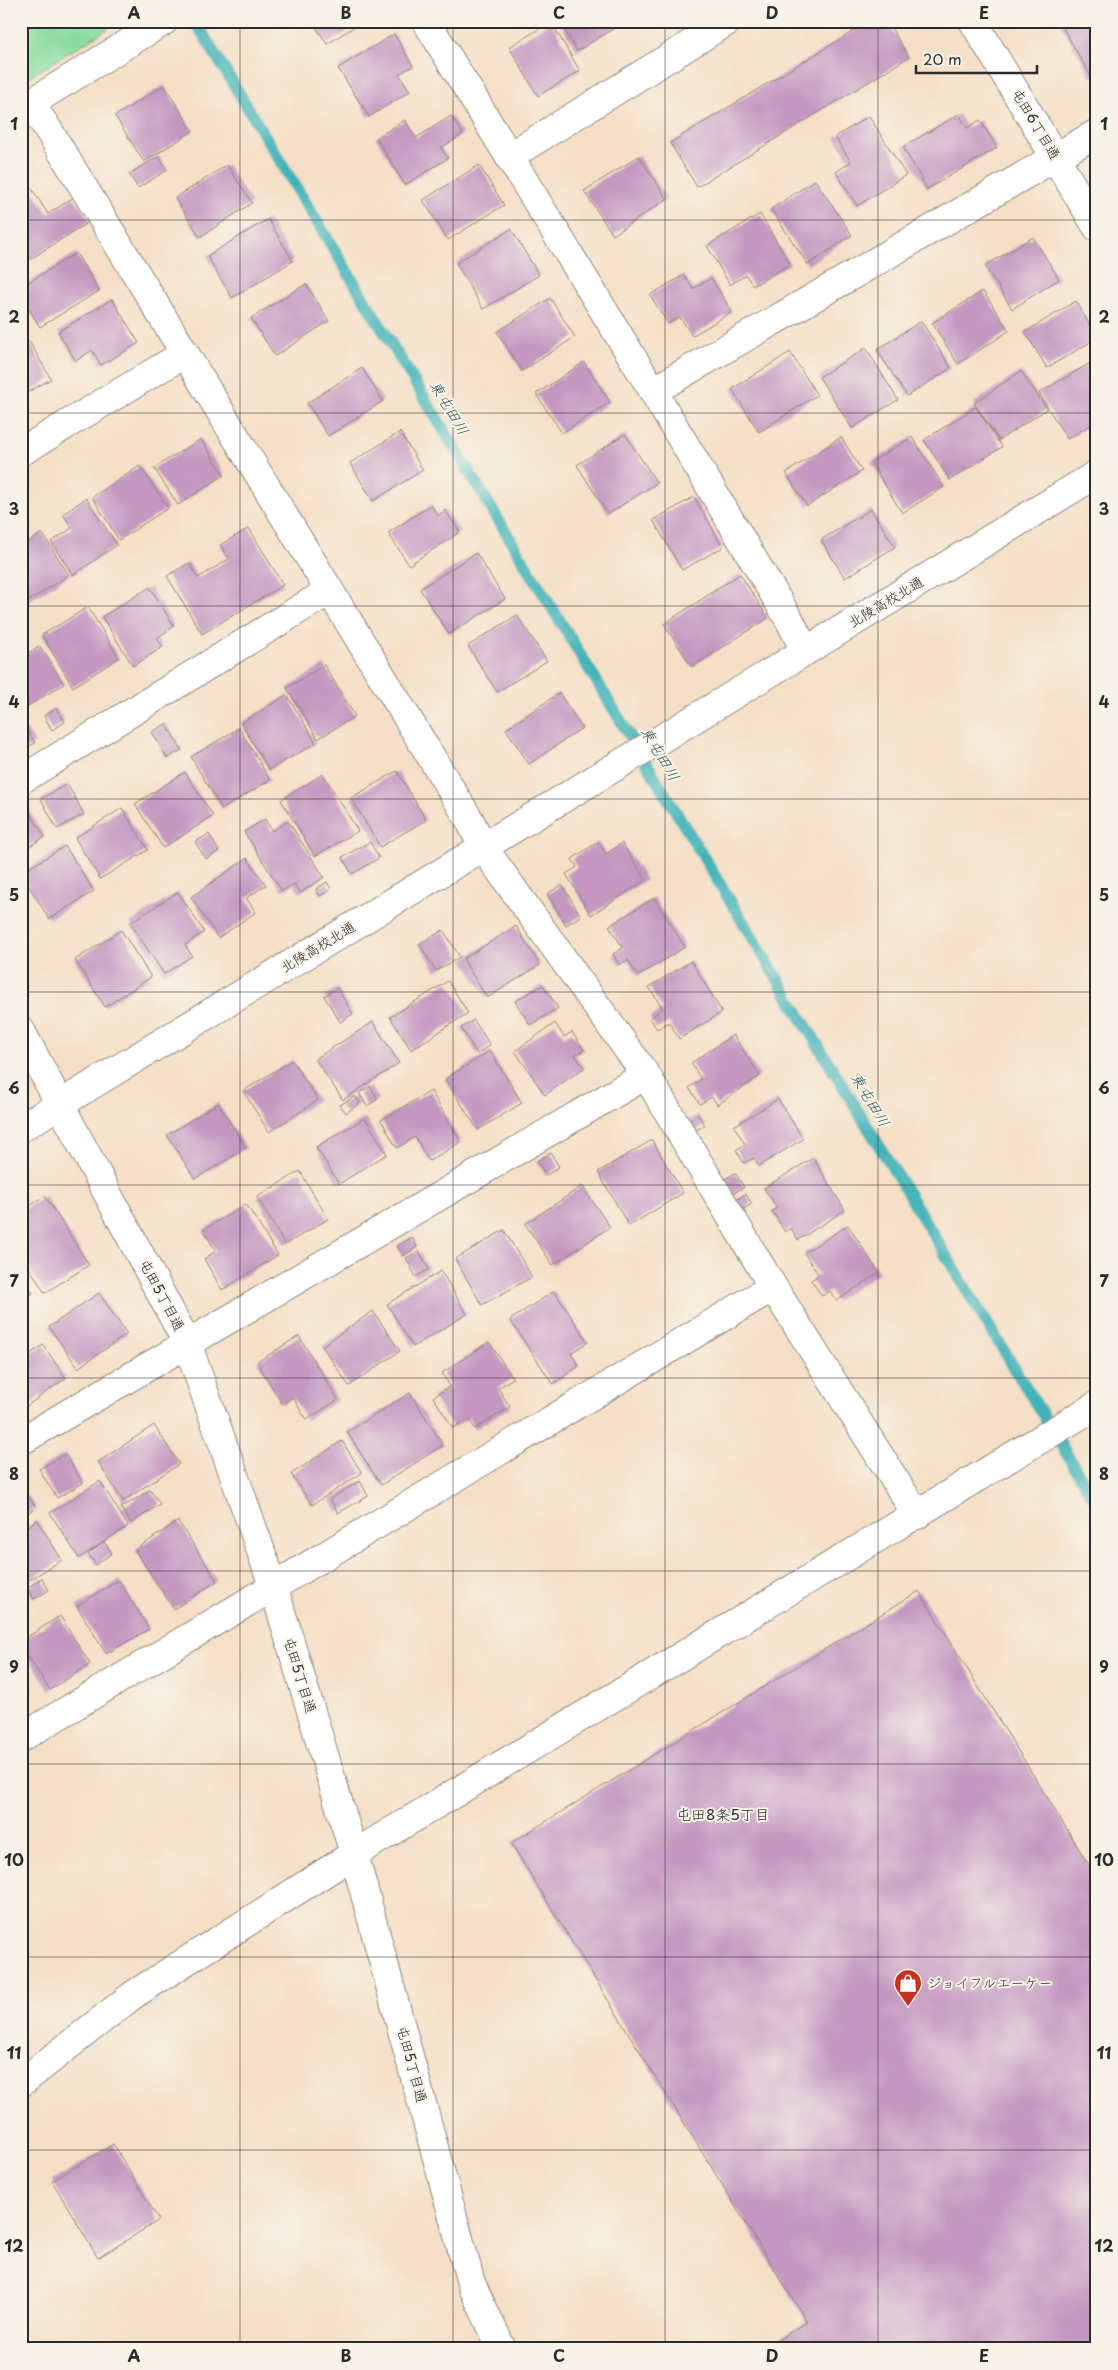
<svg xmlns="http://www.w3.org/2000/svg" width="1118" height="2370" font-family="'Playpen Sans','Klee One',sans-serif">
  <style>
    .green { fill: #86db9e; stroke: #588364 }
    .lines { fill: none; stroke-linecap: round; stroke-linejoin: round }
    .stream { stroke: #41b2b8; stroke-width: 12 }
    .building { fill: #c498c1 }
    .street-casing { stroke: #908578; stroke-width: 30 }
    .street { stroke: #fff; stroke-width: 28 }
    .grid { fill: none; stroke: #2b2b2b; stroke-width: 1; stroke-opacity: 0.55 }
    .labels { text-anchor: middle; stroke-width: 4; stroke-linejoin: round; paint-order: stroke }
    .street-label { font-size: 14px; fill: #2b2b2b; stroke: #f7f3e8 }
    .poi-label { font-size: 14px; fill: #2b2b2b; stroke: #f7f3e8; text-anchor: start }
    .water-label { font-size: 15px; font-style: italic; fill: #335a5c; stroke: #f7f3e8 }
    .neighbourhood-label { font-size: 15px; fill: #2b2b2b; stroke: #f7f3e8 }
    .neatline { fill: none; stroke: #2b2b2b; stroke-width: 2 }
    .grid-label { font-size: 16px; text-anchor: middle; font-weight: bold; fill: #2b2b2b }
  </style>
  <rect width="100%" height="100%" fill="#f7f3e8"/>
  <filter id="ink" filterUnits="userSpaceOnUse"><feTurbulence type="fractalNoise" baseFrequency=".02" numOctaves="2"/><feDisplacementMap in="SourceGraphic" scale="10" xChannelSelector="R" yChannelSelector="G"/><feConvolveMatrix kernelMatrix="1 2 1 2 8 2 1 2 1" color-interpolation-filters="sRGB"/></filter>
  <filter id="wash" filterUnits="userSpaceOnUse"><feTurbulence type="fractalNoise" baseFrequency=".0096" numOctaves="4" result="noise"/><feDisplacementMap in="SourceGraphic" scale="20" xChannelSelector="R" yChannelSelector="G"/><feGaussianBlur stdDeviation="1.12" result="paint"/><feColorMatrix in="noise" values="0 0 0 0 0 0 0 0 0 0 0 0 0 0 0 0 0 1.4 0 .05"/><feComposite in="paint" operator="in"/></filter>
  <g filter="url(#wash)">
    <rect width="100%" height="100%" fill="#f5dfc6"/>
    <path class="green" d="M21,21H110L109,28L21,82Z"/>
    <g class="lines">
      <path class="stream" d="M195,21L1097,1504"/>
    </g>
    <g id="blocks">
      <path class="building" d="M312,21H363L327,44Z
        M559,21H626L577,51Z
        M870,21H887L909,57L697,187L670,143Z
        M1067,21H1097V75L1092,78L1061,25Z
        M551,22L580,71L538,96L509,47Z
        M394,34L413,66L399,74L410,91L369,117L338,68Z
        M21,52L28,63L21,67Z
        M164,85L193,131L144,162L115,116Z
        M959,114L967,128L980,120L997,148L927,189L903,147Z
        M451,116L463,134L441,148L448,158L405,185L376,138L405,120L416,138Z
        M869,116L906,175L857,206L836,172L851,162L835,137Z
        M159,156L167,170L138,188L129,174Z
        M639,156L667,199L613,235L584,191Z
        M227,165L252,203L200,237L175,198Z
        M479,165L504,205L448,240L423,200Z
        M21,172L48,214L74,197L90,221L21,265Z
        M815,180L852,235L808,265L771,209Z
        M760,214L790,264L753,286L746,275L730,285L707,246Z
        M268,219L293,261L232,298L207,256Z
        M511,229L539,275L483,309L456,263Z
        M1033,237L1059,279L1012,309L985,266Z
        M76,253L99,291L40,327L21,296V287Z
        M684,275L693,289L711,278L732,312L692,336L680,317L668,324L650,295Z
        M306,284L329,321L275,356L251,318Z
        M983,291L1009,331L958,364L932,323Z
        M550,298L575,337L522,371L497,332Z
        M112,299L139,343L101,365L92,350L76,361L58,332Z
        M1076,301L1097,338L1047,368L1025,332Z
        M921,321L951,368L907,396L877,350Z
        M29,341L51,379L21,396V345Z
        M866,348L898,400L852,428L819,377Z
        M790,352L817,395L759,432L732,389Z
        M1097,359V421L1067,439L1039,393Z
        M584,362L610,402L562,433L536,394Z
        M362,368L383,401L328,436L307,403Z
        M1021,371L1047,409L999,440L974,403Z
        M976,407L1002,447L950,480L924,440Z
        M400,432L423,470L373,501L350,463Z
        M625,434L657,483L608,514L577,465Z
        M841,437L862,471L807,506L786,473Z
        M912,437L944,487L902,513L871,462Z
        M201,439L224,475L178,505L154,468Z
        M140,466L168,508L119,540L92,497Z
        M694,497L723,547L682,570L653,520Z
        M86,498L117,545L73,575L51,542L72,528L63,514Z
        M431,505L438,516L445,510L460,532L409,565L388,533Z
        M871,509L895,547L845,578L821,540Z
        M249,528L283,585L202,634L167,576L189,563L198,578L229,559L220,545Z
        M42,533L69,575L21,606V547Z
        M476,553L505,599L449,634L420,589Z
        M740,574L768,618L692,667L664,624Z
        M150,587L174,626L157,638L163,647L133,666L102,617Z
        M88,607L119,658L73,687L42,635Z
        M517,615L547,661L497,692L468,646Z
        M40,646L64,684L21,710V657Z
        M324,665L355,716L318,739L287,688Z
        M559,693L582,728L529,764L506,729Z
        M287,695L316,743L269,770L241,723Z
        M56,708L65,722L52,730L44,716Z
        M21,721L35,743L21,751Z
        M166,724L182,750L167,758L152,732Z
        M239,728L270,780L222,809L191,757Z
        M397,771L426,820L380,847L351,798Z
        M185,772L213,816L163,848L135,804Z
        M323,774L358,831L315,856L281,800Z
        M67,784L84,814L57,829L41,799Z
        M27,808L45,837L30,846L21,831V811Z
        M122,808L148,850L100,879L75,838Z
        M265,819L272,831L288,821L324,877L300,893L294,884L282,891L244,832Z
        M209,834L219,851L206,859L195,842Z
        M370,842L379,858L352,874L342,857Z
        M598,842L606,854L622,843L646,880L591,915L566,874L577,867L572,859Z
        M65,846L94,891L49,919L21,873Z
        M247,858L266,885L246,898L256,912L218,938L191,897Z
        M327,882L331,889L320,896L316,889Z
        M562,885L581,916L566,925L547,894Z
        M178,892L204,932L185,945L192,956L164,974L130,923Z
        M654,898L685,947L638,976L628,960L619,965L613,954L623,948L609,926Z
        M516,926L540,965L487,998L463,959Z
        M121,930L151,977L105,1007L75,960Z
        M443,930L460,957L436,971L419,944Z
        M691,961L722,1012L679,1039L669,1022L657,1029L650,1018L663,1009L649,987Z
        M448,981L468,1013L411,1050L390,1017Z
        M543,985L558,1008L530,1025L515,1001Z
        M337,988L353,1014L340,1022L324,996Z
        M474,1020L490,1045L477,1054L461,1028Z
        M373,1022L399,1063L343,1100L315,1059Z
        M555,1023L564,1037L572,1032L584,1050L575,1055L584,1068L545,1095L515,1051Z
        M733,1035L760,1076L717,1105L712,1097L700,1104L689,1088L701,1079L691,1063Z
        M490,1051L522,1103L478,1130L445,1079Z
        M292,1060L318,1100L269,1132L243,1091Z
        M370,1086L378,1099L367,1106L359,1093Z
        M431,1091L461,1142L429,1161L415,1137L397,1148L381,1120Z
        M355,1096L360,1103L346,1113L340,1105Z
        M778,1099L803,1139L759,1166L754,1158L744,1163L736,1150L745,1144L734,1126Z
        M218,1103L246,1148L195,1179L167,1135Z
        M698,1115L705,1125L691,1133L685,1123Z
        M365,1118L387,1154L339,1184L316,1147Z
        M652,1140L683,1193L629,1226L598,1172Z
        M551,1153L559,1167L546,1175L537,1161Z
        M813,1158L845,1210L798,1240L791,1228L785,1232L772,1211L777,1208L764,1188Z
        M300,1171L328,1219L285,1245L257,1197Z
        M735,1173L744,1187L731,1195L722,1181Z
        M582,1186L610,1227L553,1265L525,1224Z
        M746,1194L752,1204L740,1211L734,1201Z
        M45,1196L89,1265L45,1293L21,1255V1212Z
        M246,1204L278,1255L222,1290L204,1259L216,1251L203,1230Z
        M848,1225L879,1273L836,1301L830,1291L822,1296L811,1280L819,1275L804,1253Z
        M504,1230L532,1277L482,1305L455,1259Z
        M412,1237L417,1247L403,1256L397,1246Z
        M419,1251L429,1269L416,1277L406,1258Z
        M441,1271L467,1314L413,1347L387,1304Z
        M21,1276L33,1293L21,1301Z
        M554,1291L588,1342L571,1353L579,1366L553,1384L510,1320Z
        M99,1293L127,1334L78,1368L49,1327Z
        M373,1311L400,1351L349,1386L322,1346Z
        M299,1336L338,1400L306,1420L293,1397L282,1404L257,1362Z
        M489,1342L513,1378L498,1388L510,1407L475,1429L469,1418L453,1428L433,1397L450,1386L442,1373Z
        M43,1345L66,1378L21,1410V1351L26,1357Z
        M410,1393L443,1445L381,1485L347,1432Z
        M154,1425L179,1464L123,1501L98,1462Z
        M342,1441L362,1473L312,1505L291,1474Z
        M65,1454L83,1483L57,1498L39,1469Z
        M100,1481L128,1526L79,1558L50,1513Z
        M360,1481L368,1496L338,1513L330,1499Z
        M150,1490L160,1504L131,1523L121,1508Z
        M28,1496L36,1507L27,1514L21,1506V1501Z
        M37,1520L62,1560L21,1585V1531Z
        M178,1521L217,1581L174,1609L135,1550Z
        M104,1542L112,1553L96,1565L88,1554Z
        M42,1578L49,1590L34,1599L27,1588Z
        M119,1580L149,1629L106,1654L77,1606Z
        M919,1591L1097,1878V2349H763L807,2322L511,1843Z
        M60,1616L90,1664L50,1690L21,1646V1641Z
        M21,1687L29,1696L21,1702Z
        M113,2144L159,2220L98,2258L52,2181Z"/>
    </g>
  </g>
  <g filter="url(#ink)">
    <use href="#blocks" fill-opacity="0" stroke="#908578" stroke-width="1"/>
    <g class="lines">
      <g class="street-casing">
        <path id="street" d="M426,21L653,391L790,621L805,651
          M973,21L1097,227
          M30,104L46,126L469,819L483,847L646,1075L773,1287L917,1515
          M21,109L164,21
          M510,156L728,21
          M653,391L1097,133
          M21,452L184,354
          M21,780L329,591
          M21,1031L187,1343L274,1588L354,1854L471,2283L502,2349
          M21,1128L1097,474
          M21,1441L646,1075
          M21,1738L773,1287
          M21,2083L133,1995L354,1854L1097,1405"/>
      </g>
      <use href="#street" class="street"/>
    </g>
  </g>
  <path class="grid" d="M240,21V2349M453,21V2349M665,21V2349M878,21V2349M21,220H1097M21,413H1097M21,606H1097M21,799H1097M21,992H1097M21,1185H1097M21,1378H1097M21,1571H1097M21,1764H1097M21,1957H1097M21,2150H1097"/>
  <defs>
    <g id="shop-pin" transform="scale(1.4375)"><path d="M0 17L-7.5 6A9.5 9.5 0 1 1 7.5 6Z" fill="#c8321e" stroke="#f7f3e8"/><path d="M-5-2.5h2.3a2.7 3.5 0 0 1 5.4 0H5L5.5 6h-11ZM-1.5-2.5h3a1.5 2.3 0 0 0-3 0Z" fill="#fff"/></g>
  </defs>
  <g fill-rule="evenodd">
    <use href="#shop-pin" x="908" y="1983"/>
  </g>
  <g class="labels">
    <g class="street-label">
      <text transform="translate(1036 124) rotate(59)" y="5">屯田6丁目通</text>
      <text transform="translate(886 602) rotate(-31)" y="5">北陵高校北通</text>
      <text transform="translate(318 947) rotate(-31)" y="5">北陵高校北通</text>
      <text transform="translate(162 1295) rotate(62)" y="5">屯田5丁目通</text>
      <text transform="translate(300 1675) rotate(73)" y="5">屯田5丁目通</text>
      <text transform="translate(412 2064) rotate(75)" y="5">屯田5丁目通</text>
    </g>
    <g class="poi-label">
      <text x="927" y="1988">ジョイフルエーケー</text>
    </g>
    <g class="water-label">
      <text transform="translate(449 408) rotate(59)" y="5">東屯田川</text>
      <text transform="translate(660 754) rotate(59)" y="5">東屯田川</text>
      <text transform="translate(870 1100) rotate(59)" y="5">東屯田川</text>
    </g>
    <g class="neighbourhood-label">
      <text x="723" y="1820">屯田8条5丁目</text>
    </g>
  </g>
  <rect width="1118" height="2370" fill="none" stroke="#f7f3e8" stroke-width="55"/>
  <path d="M916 65v8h121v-8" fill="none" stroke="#2b2b2b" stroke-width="2.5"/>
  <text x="923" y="65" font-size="15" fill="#2b2b2b" stroke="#f7f3e8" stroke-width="4" paint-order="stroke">20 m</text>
  <rect x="28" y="28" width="1062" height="2314" class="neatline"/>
  <g class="grid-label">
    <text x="134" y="19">A</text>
    <text x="346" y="19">B</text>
    <text x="559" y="19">C</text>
    <text x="772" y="19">D</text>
    <text x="984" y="19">E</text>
    <text x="14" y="130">1</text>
    <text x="1104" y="130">1</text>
    <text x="14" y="323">2</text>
    <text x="1104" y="323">2</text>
    <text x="14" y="515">3</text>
    <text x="1104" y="515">3</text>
    <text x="14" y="708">4</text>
    <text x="1104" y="708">4</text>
    <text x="14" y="901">5</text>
    <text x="1104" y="901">5</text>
    <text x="14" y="1094">6</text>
    <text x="1104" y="1094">6</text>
    <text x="14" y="1287">7</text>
    <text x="1104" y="1287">7</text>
    <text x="14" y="1480">8</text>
    <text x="1104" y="1480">8</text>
    <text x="14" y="1673">9</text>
    <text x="1104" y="1673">9</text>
    <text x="14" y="1866">10</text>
    <text x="1104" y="1866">10</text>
    <text x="14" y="2059">11</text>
    <text x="1104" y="2059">11</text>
    <text x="14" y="2252">12</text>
    <text x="1104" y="2252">12</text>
    <text x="134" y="2362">A</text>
    <text x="346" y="2362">B</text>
    <text x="559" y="2362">C</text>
    <text x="772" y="2362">D</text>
    <text x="984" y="2362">E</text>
  </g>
</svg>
